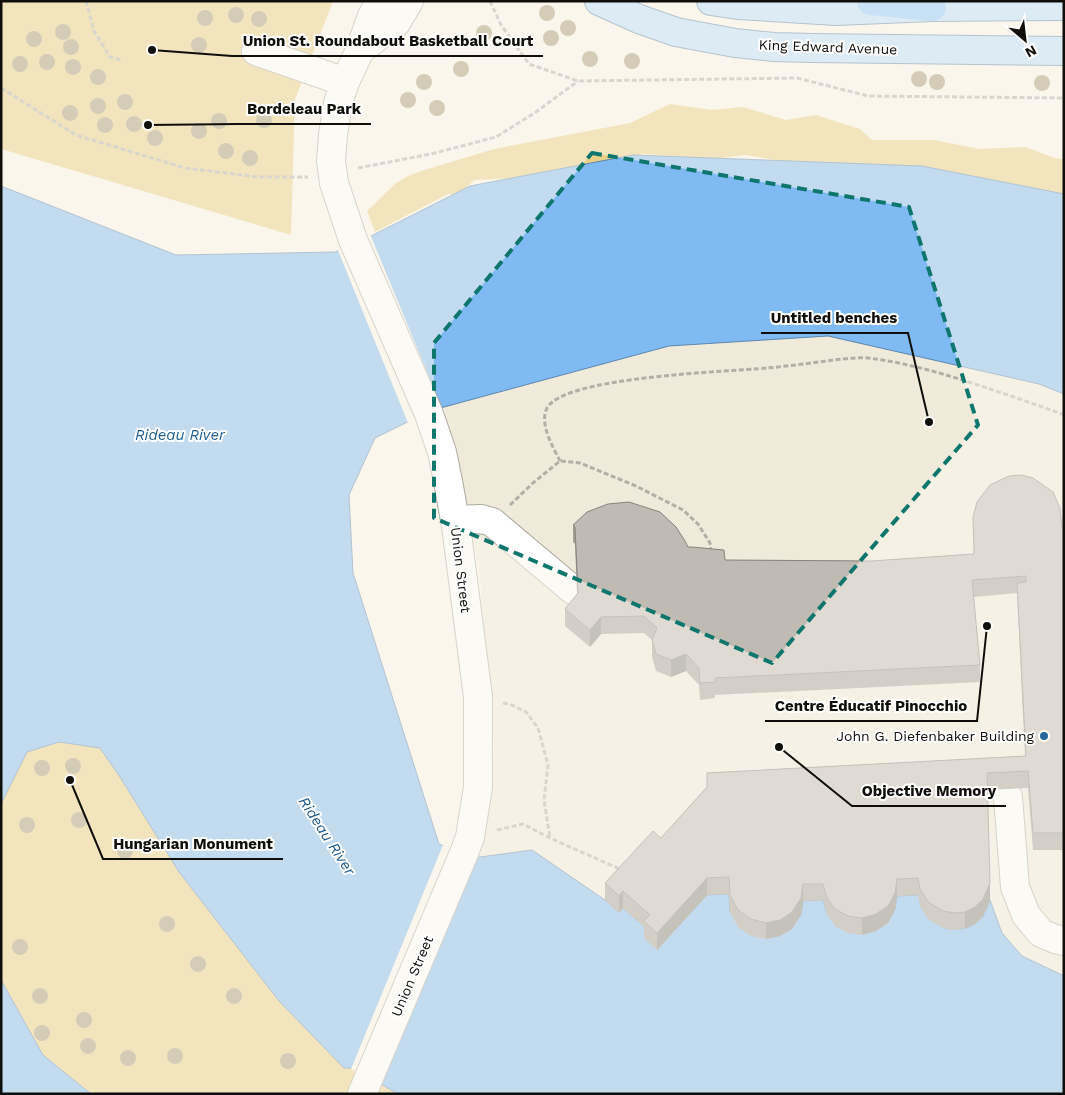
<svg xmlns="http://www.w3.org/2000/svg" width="1065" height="1095" font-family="'Work Sans',sans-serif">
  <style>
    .built { fill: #f0eada }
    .green { fill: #e9d086 }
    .water { fill: #7fbaf2; stroke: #5d86ad }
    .pier { fill: #faf6ec }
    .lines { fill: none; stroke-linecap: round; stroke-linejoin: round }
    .minor-casing { stroke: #adaaa0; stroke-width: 30 }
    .major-casing { stroke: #6086a9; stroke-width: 30 }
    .highway-casing { stroke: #6086a9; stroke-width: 30 }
    .path { stroke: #b2afa7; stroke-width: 3; stroke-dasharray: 5 2.5; stroke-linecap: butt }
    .minor { stroke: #fff; stroke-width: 28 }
    .major { stroke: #baddfe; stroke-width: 28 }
    .highway { stroke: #8cc7fe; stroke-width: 28 }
    .tree { fill: #a69a76 }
    .wall { fill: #a4a199 }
    .shaded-wall { fill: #86837d }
    .building { fill: #bfbbb2; stroke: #86837d }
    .marked { fill: none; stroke: #0f766e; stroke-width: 4; stroke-dasharray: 10 6; stroke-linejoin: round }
    .poi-dot { fill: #26669c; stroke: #fff; stroke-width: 2 }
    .labels { text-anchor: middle; stroke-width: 4; stroke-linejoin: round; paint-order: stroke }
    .street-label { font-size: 14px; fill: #0f0e0b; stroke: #fff }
    .poi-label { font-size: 14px; fill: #0f0e0b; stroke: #fff; text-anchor: end }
    .water-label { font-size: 15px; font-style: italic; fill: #1c5b8f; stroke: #fff }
    .leader { fill: none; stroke: #0f0e0b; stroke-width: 2 }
    .callout-dot { fill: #0f0e0b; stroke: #fff; stroke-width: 2 }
    .callout-label { font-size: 15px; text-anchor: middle; font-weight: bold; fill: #0f0e0b; stroke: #fff; stroke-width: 4; stroke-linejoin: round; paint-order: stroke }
  </style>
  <rect width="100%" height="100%" fill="#faf6ec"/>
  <path class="built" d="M828,336L1039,384L1064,394V975L1062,976L1022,956L1002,933L990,901L983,916L975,924L965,928L954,930L943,928L928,919L895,910L888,923L862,935L848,933L835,926L827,914L803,901L801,915L792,929L780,936L766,939L751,936L738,927L730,912L657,950L605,900L473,858L495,754L479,569L444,407L669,346Z"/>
  <path class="green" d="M1,1H333L295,100L291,235L1,149Z
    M670,104L712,110L743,107L786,120L816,115L860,129L872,140H934L980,149L1025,147L1055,158L1064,159V198L853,174L746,155L713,159L644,154L518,178L474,180L459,195L448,194L375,232L367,211L396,183L408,176L421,171L494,149L630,123Z
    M59,742L100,748L120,777L179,872L279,1001L344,1068H354L398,1094H91L43,1055L1,980V804L26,752Z"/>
  <path class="water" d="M633,155L922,166L1064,194V394L1039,384L828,336L669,346L444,407L428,412L375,438L349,495L353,573L439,844L473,858L532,850L605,900L619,912L623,908L650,932L657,949L707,895L729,894L730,912L801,915L803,901L823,900L827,914L895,910L897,896L918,895L943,928C958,931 975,929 984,915C986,911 988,905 990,900L1002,933L1022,956L1062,975H1064V1094H398L354,1068H344L279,1001L179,872L120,777L100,748L59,742L27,752L1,804V186L176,255L335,252L371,236L470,186Z
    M1,980L43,1055L91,1094H1Z"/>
  <path class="pier" d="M370,234L442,408L408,423L337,248Z
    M443,845L473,857L379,1084L351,1069Z"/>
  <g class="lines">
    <g class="minor-casing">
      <path id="minor" d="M360,50L396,23L409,1
        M256,51L345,82
        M455,520L481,519L492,522L573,590
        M1008,797L1015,887L1026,915L1041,933L1055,939L1064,941
        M362,1094L464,853L470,837L478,787V697L456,526L448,481L442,452L429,414L353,240L334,183L331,161L333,135L338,103L345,82L360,50L372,16L381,1"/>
    </g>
    <g class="major-casing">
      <path id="major" d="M599,1L639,19L676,32L735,43L774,47L812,48L1064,51
        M711,1L738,5L836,11L932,7L1064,6"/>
    </g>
    <g class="highway-casing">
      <path id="highway" d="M871,1L932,7"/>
    </g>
    <path class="path" d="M86,1L94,31L110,57L121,60
      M490,1L501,25L529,64L578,81L797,78L868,96L1064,98
      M1,88L76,135L185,168L258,177H308
      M358,168L431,154L496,137L536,112L578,81
      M560,461C553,447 539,424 547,408C565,376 728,372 767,368C789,366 812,363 834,360C845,359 857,357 868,358C918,364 966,381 1014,397C1030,403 1047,408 1064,415
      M510,505L533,483L560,461L580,463L636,486L683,510L698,524L710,543L711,551
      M503,703L512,705L526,712L538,728L548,765L544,800L550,838
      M497,830L523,824L550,838L622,870"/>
    <use href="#minor" class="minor"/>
    <use href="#major" class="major"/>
    <use href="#highway" class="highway"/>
  </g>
  <g class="tree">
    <circle cx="547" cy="13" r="8"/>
    <circle cx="236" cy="15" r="8"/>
    <circle cx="205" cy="18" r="8"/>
    <circle cx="259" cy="19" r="8"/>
    <circle cx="568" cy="28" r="8"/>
    <circle cx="63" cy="32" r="8"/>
    <circle cx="484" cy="33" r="8"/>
    <circle cx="551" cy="38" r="8"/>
    <circle cx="34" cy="39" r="8"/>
    <circle cx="199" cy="45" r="8"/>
    <circle cx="71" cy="47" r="8"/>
    <circle cx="590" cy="59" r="8"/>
    <circle cx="632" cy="61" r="8"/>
    <circle cx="47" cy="62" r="8"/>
    <circle cx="20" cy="64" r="8"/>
    <circle cx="73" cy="67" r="8"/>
    <circle cx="461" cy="69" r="8"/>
    <circle cx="98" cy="77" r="8"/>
    <circle cx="919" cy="79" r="8"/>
    <circle cx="424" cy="82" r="8"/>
    <circle cx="937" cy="82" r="8"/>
    <circle cx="1042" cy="83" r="8"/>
    <circle cx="408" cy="100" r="8"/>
    <circle cx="125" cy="102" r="8"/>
    <circle cx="98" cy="106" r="8"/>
    <circle cx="437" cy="108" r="8"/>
    <circle cx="70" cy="113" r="8"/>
    <circle cx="264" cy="120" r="8"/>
    <circle cx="219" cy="121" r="8"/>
    <circle cx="134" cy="124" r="8"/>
    <circle cx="105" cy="125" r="8"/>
    <circle cx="199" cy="131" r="8"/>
    <circle cx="155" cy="138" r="8"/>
    <circle cx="226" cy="151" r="8"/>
    <circle cx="250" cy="158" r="8"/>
    <circle cx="73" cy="766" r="8"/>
    <circle cx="42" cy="768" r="8"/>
    <circle cx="79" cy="820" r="8"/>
    <circle cx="27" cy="825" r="8"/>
    <circle cx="125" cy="851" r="8"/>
    <circle cx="167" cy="924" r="8"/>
    <circle cx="20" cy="947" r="8"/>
    <circle cx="198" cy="964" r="8"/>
    <circle cx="40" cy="996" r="8"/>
    <circle cx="234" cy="996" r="8"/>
    <circle cx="84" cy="1020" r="8"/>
    <circle cx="42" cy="1033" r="8"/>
    <circle cx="88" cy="1046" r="8"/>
    <circle cx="175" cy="1056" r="8"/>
    <circle cx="128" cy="1058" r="8"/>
    <circle cx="288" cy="1061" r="8"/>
  </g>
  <path class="wall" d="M973,517L1064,528V850H1033L1028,788L988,790L990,900L983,916L975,924L965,928L954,930L943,928L928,919L920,906L918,895L897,896L895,910L888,923L876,931L862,935L848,933L835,926L827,914L823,900L803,901L801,915L792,929L780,936L766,939L751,936L738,927L730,912L729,894L707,895L657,950L644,938V927L623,908L619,913L605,900V883L661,838L707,787V773L1025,756L1017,593L974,597L980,665V682L715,695V698L700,700L699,685L686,671L671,677L656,671L652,657V640L644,633L601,634L590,647L565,626V609L577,594L575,544L573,542V525L688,547L725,560L871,561L974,554Z"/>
  <path class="shaded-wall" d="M601,617V634L590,647V630Z
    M686,654V671L671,677V660Z
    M707,878V895L657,950V933Z
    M897,879V896L895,910L888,923L876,931L862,935V918Z
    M990,883V900L983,916L975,924L965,928V912Z
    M803,884V901L801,915L792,929L780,936L766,939V923Z
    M623,891V908L619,913V896Z"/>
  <path class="building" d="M1021,475L1033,478L1053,492L1060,508L1062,528H1064V833H1033L1028,771L987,773L990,883L983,899L975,907L965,912L954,913L943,911L928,902L920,889L918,878L897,879L895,893L888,906L876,914L862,918L848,916L835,909L827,898L823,884H803L801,898L792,912L780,920L766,923L751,919L738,910L730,895L729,877L707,878L657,933L644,921L650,915L623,891L619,896L605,883L653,831L661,838L707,787V773L1026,756L1017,583L1026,582V576L972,580L980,665L715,678V682L700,683L699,668L686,654L671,660L656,654L652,640L657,628L644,616L601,617L590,630L565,609L578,593L575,527L573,525L587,512L608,504L629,502L660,512L676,527L685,541L688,547H692L724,550L725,560L871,561L974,554L973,517L977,502L990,485L1009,476Z"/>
  <path d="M0 0H1065V1095H0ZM592,153L909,207L978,425L772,663L434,518V343Z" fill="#faf6ec" fill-opacity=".55" fill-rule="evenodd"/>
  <path class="marked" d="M592,153L909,207L978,425L772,663L434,518V343Z"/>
  <circle class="poi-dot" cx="1044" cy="736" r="5"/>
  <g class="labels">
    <g class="street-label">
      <text transform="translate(828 47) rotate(2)" y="5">King Edward Avenue</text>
      <text transform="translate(461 570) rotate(83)" y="5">Union Street</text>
      <text transform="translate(412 976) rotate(-67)" y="5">Union Street</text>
    </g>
    <g class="poi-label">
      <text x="1034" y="741">John G. Diefenbaker Building</text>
    </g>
    <g class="water-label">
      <text x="180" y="440">Rideau River</text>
      <text transform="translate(327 836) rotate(57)" y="5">Rideau River</text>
    </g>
  </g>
  <path class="leader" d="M152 50L232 56H543M148 125L237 124H371M929 422L908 333H761M987 626L977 721H765M779 747L852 806H1006M70 780L103 859H283"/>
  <g class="callout-dot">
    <circle cx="152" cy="50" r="5"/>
    <circle cx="148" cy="125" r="5"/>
    <circle cx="929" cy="422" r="5"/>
    <circle cx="987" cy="626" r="5"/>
    <circle cx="779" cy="747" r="5"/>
    <circle cx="70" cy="780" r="5"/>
  </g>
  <g class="callout-label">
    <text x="388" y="46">Union St. Roundabout Basketball Court</text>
    <text x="304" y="114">Bordeleau Park</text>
    <text x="834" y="323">Untitled benches</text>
    <text x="871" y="711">Centre Éducatif Pinocchio</text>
    <text x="929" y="796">Objective Memory</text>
    <text x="193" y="849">Hungarian Monument</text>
  </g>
  <rect width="1065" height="1095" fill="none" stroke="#0f0e0b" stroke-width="5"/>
  <g transform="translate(1025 40) rotate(152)" stroke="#ffffff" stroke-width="4" paint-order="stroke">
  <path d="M0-4L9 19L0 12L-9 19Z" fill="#0f0e0b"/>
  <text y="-8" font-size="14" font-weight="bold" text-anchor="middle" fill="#0f0e0b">N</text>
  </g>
</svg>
